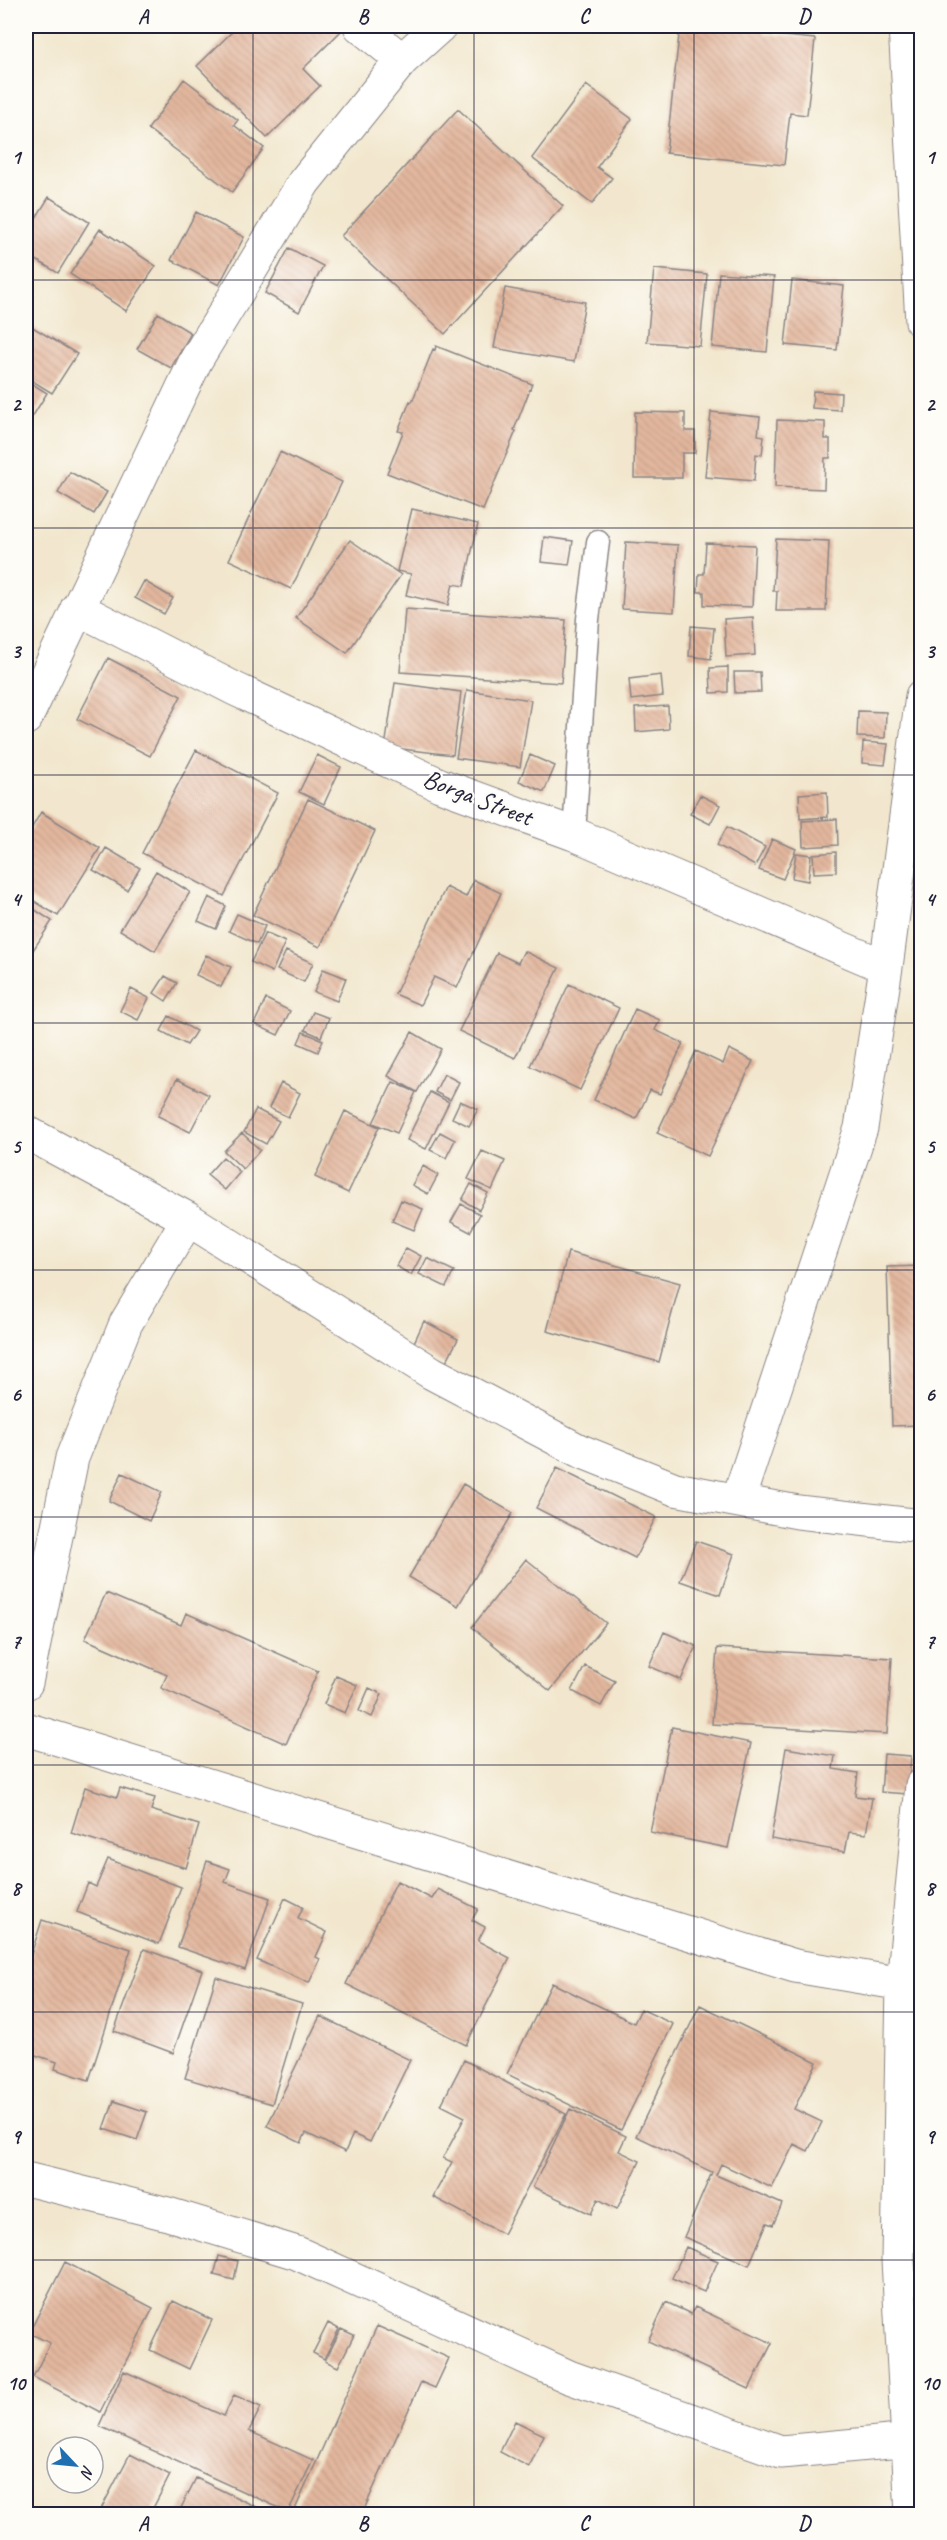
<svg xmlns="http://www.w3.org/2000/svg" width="947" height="2540" font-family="Caveat,sans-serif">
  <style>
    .building { fill: url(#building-back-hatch) }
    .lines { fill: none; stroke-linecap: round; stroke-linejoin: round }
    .lane-casing { stroke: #8a8484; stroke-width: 25 }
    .street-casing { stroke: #8a8484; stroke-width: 35 }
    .lane { stroke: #fff; stroke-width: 22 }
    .street { stroke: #fff; stroke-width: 33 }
    .grid { fill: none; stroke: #22223b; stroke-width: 1.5; stroke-opacity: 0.55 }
    .labels { text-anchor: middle; stroke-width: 4.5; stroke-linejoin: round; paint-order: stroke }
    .street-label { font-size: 26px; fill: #22223b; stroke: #fdfcf7 }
    .neatline { fill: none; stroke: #22223b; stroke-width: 2 }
    .grid-label { font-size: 20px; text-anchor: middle; font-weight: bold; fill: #22223b }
  </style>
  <defs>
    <pattern id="building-back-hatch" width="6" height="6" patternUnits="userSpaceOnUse" patternTransform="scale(1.5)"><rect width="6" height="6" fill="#e3b79e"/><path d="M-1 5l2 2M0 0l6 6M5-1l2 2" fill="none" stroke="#c29d89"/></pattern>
  </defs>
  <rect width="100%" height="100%" fill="#fdfcf7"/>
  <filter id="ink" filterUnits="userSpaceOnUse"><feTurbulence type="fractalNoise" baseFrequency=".0167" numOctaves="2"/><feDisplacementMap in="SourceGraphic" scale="12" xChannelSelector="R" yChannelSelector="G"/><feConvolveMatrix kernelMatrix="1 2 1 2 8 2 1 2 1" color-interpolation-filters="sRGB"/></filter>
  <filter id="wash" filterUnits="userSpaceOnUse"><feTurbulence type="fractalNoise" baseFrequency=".008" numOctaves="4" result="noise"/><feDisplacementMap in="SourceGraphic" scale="24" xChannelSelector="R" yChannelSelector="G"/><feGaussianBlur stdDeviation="1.35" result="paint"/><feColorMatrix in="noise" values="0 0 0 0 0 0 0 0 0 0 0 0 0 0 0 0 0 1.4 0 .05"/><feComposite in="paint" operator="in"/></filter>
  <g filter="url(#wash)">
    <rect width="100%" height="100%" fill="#f2e7ce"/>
    <g id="blocks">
      <path class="building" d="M238,26H335L341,31L303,69L320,86L267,138L197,66Z
        M680,26H765V34L815,39L807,115L790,113L784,165L666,153Z
        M184,79L238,120L234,125L264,148L232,192L148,129Z
        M586,85L632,119L597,167L612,178L592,204L532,158Z
        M458,109L563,206L445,334L341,236Z
        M49,197L89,222L58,273L26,254V234Z
        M196,212L244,237L219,285L171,260Z
        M100,229L156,266L126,311L70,274Z
        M289,248L323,266L299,312L265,293Z
        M654,269L707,274L700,346L647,342Z
        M719,273L774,277L767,352L712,347Z
        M792,280L844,286L837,350L785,345Z
        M505,288L585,302L574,362L494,348Z
        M158,313L191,333L171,368L137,349Z
        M26,323L77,354L52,393L26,377Z
        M436,346L532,384L514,430L516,431L483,510L387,473L403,432L398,431L410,401L412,402L433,349L435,350Z
        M26,380L47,393L26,427Z
        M813,391L841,393L840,410L812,408Z
        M635,412L685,413V431H695V453H682V478H634Z
        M711,412L760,417L758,435L764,436L762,455L756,454L754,481L705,477Z
        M777,420L825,422V439H830V458H825L824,489L775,487Z
        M280,452L342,482L291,589L229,560Z
        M70,472L107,492L94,514L58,493Z
        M412,509L478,524L464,586L453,584L448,605L406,595L411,574L397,571Z
        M544,537L573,541L569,565L541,562Z
        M776,539L829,541L826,611H776L777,591H773Z
        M350,540L401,575L347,653L296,618Z
        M626,542L678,545L674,612L622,609Z
        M706,543L755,545L752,607L704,605V592H698L699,574H704Z
        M144,581L173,598L164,614L135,598Z
        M405,609L566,620L561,683L400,672Z
        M753,617L755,655L726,657L724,619Z
        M691,626L714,628L711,659L689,656Z
        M108,658L181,696L150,756L77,719Z
        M728,667V692L711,693L710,668Z
        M734,672H760L761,692L735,693Z
        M661,675L663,696L631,700L629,679Z
        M395,683L461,692L453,755L385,747Z
        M467,690L531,700L520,767L456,758Z
        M668,706L669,729L636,732L635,708Z
        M858,711L886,712L885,738L857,737Z
        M863,742L888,744L885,765L862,763Z
        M196,750L278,793L224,896L142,853Z
        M317,755L341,767L324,804L299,792Z
        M530,755L555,766L544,792L519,781Z
        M827,792L828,817L800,819L799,794Z
        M700,795L720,805L710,824L690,814Z
        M308,799L375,831L320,947L253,915Z
        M41,812L100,848L58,916L26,896V838Z
        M837,819L838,845L803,847L802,821Z
        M727,827L765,847L755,866L717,845Z
        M772,839L796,849L783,879L759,870Z
        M106,848L140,868L127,890L93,870Z
        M836,852V872L814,873L813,854Z
        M796,853L811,855L808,881L792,878Z
        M156,871L190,892L155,951L120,930Z
        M474,880L501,893L457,988L434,977L420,1005L395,994L446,887L466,897Z
        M209,897L226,906L216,929L198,921Z
        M26,904L52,921L26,961Z
        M237,914L265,926L257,944L229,931Z
        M265,933L285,942L272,972L251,962Z
        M286,951L313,963L304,982L277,970Z
        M524,951L559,968L515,1058L459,1031L497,953L518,963Z
        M206,955L231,967L221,987L196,975Z
        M323,969L346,978L337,1001L314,992Z
        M165,976L177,983L166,1001L154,993Z
        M569,984L619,1008L580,1090L530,1066Z
        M131,989L149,998L138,1020L120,1011Z
        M266,999L290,1011L278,1035L254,1024Z
        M635,1009L660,1020L655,1030L683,1043L660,1094L650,1090L636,1119L594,1100Z
        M313,1012L329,1018L321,1037L305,1030Z
        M169,1016L196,1031L187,1045L161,1031Z
        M303,1032L323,1040L318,1052L298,1043Z
        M412,1032L441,1049L417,1092L388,1076Z
        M729,1049L753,1061L708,1156L657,1133L696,1051L723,1064Z
        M444,1074L459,1082L450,1100L435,1092Z
        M177,1079L209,1095L190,1132L158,1116Z
        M393,1082L416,1092L397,1133L373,1123Z
        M281,1083L300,1093L288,1117L269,1108Z
        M430,1092L449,1102L426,1149L407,1140Z
        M460,1101L478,1109L469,1126L452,1118Z
        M256,1109L279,1121L266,1144L244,1132Z
        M345,1111L379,1127L348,1193L315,1177Z
        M440,1132L455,1140L446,1158L430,1150Z
        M242,1133L260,1150L243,1169L224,1151Z
        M482,1151L505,1161L492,1190L468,1179Z
        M223,1157L240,1172L225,1190L207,1175Z
        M423,1166L438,1175L428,1194L412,1185Z
        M471,1184L488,1193L479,1210L462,1200Z
        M401,1200L423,1209L414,1230L392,1221Z
        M461,1204L480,1214L470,1232L451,1222Z
        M406,1248L421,1256L411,1275L396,1266Z
        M568,1252L680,1283L659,1362L547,1331Z
        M427,1258L454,1271L446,1287L419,1274Z
        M922,1266V1425L892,1426L887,1267Z
        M424,1321L458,1339L445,1364L412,1347Z
        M557,1468L656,1517L635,1558L536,1508Z
        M122,1473L162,1492L149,1521L109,1501Z
        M463,1484L513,1513L458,1606L409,1577Z
        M696,1541L734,1554L720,1595L680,1581Z
        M526,1559L606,1623L550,1691L472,1627Z
        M106,1593L181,1625L186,1613L318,1671L286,1744L161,1688L167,1675L85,1639Z
        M664,1632L696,1646L681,1680L649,1666Z
        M717,1648L892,1658L887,1734L712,1724Z
        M585,1666L615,1681L601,1706L572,1691Z
        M336,1676L357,1685L345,1713L324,1704Z
        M369,1688L382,1694L372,1717L359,1711Z
        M672,1727L751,1743L728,1848L650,1832Z
        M786,1748L835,1756L833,1769L858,1773L855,1796L872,1798L866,1834L849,1832L845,1852L771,1839Z
        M884,1754L911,1756L908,1794L881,1792Z
        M85,1787L117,1797L120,1788L155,1798L151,1810L199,1825L186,1868L71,1833Z
        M108,1859L181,1887L159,1944L77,1912L88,1883L96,1887Z
        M207,1861L230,1869L225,1882L270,1898L245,1970L178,1947Z
        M397,1881L432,1899L438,1889L478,1909L472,1920L485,1927L478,1941L510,1958L466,2045L346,1984Z
        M285,1898L303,1907L298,1918L327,1932L316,1957L320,1959L309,1983L257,1960Z
        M42,1920L131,1949L89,2080L55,2069L57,2062L26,2052V1960L29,1961Z
        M144,1949L202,1970L173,2053L114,2031Z
        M216,1977L302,2004L272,2104L185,2078Z
        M552,1983L634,2023L641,2009L673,2024L621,2130L507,2074Z
        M700,2005L817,2062L794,2109L822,2122L808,2151L794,2144L772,2188L721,2164L716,2175L782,2204L773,2225L767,2223L749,2265L684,2237L712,2172L636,2136Z
        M320,2016L410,2060L370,2142L353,2134L345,2152L306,2133L301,2143L267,2126Z
        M464,2060L566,2114L503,2234L433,2197L452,2162L443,2158L465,2117L441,2105Z
        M114,2101L147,2112L137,2140L104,2129Z
        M570,2109L626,2136L619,2151L640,2161L617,2209L598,2199L591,2214L533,2187Z
        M686,2247L718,2261L704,2292L672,2278Z
        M219,2256L238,2261L234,2280L214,2275Z
        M65,2262L153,2308L100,2412L33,2377L50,2343L29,2333Z
        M173,2301L212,2320L189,2369L150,2350Z
        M666,2302L691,2314L695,2307L772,2343L749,2389L648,2341Z
        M328,2323L339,2329L324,2359L313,2353Z
        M377,2326L449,2358L435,2388L421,2382L362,2514H293Z
        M341,2329L354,2335L338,2367L325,2361Z
        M124,2371L224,2416L234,2395L261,2407L249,2431L313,2460L288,2512L99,2426Z
        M515,2421L544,2435L529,2467L500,2452Z
        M130,2454L170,2475L150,2514H107L100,2511Z
        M196,2478L271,2514H178Z"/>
    </g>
  </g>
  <g filter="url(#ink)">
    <use href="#blocks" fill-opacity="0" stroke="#8a8484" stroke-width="1.5"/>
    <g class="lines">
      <g class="lane-casing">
        <path id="lane" d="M574,834L588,619L598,542"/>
      </g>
      <g class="street-casing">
        <path id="street" d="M360,26L402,60
          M905,26L922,322
          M77,608L235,689L440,785L574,834L886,967
          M26,718L196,360L304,182L402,60L440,26
          M26,1132L188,1219L432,1373L578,1450L675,1489L798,1512L922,1526
          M738,1500L861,1128L886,967L922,696
          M26,1683L72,1458L126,1323L188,1219
          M26,1729L795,1966L903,1984
          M26,2179L168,2214L297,2253L569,2377L781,2452L922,2439
          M912,2514L898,2260L903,1984L922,1785"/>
      </g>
      <use href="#lane" class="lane"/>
      <use href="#street" class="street"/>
    </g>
  </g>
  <path class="grid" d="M253,26V2514M474,26V2514M694,26V2514M26,280H922M26,528H922M26,775H922M26,1023H922M26,1270H922M26,1517H922M26,1765H922M26,2012H922M26,2260H922"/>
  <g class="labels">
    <g class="street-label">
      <text transform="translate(478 797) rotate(21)" y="9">Borga Street</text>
    </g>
  </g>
  <rect width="947" height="2540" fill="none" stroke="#fdfcf7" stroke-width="66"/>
  <g transform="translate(75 2465) rotate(116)"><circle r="28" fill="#fdfcf7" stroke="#a5a5ac" stroke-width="1.5"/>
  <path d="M0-4.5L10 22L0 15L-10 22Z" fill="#1f6fb2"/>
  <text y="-9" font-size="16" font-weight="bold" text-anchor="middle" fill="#22223b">N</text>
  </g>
  <rect x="33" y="33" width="881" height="2474" class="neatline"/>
  <g class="grid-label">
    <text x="143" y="23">A</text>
    <text x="363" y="23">B</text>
    <text x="584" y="23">C</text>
    <text x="804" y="23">D</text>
    <text x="16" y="164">1</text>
    <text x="930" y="164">1</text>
    <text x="16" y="411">2</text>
    <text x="930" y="411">2</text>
    <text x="16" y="658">3</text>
    <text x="930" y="658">3</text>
    <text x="16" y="906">4</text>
    <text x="930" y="906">4</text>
    <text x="16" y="1153">5</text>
    <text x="930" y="1153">5</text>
    <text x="16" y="1401">6</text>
    <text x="930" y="1401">6</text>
    <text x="16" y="1648">7</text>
    <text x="930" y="1648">7</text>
    <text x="16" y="1895">8</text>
    <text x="930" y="1895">8</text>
    <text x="16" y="2143">9</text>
    <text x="930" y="2143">9</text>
    <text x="16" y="2390">10</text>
    <text x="930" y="2390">10</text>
    <text x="143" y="2530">A</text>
    <text x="363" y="2530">B</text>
    <text x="584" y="2530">C</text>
    <text x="804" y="2530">D</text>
  </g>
</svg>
